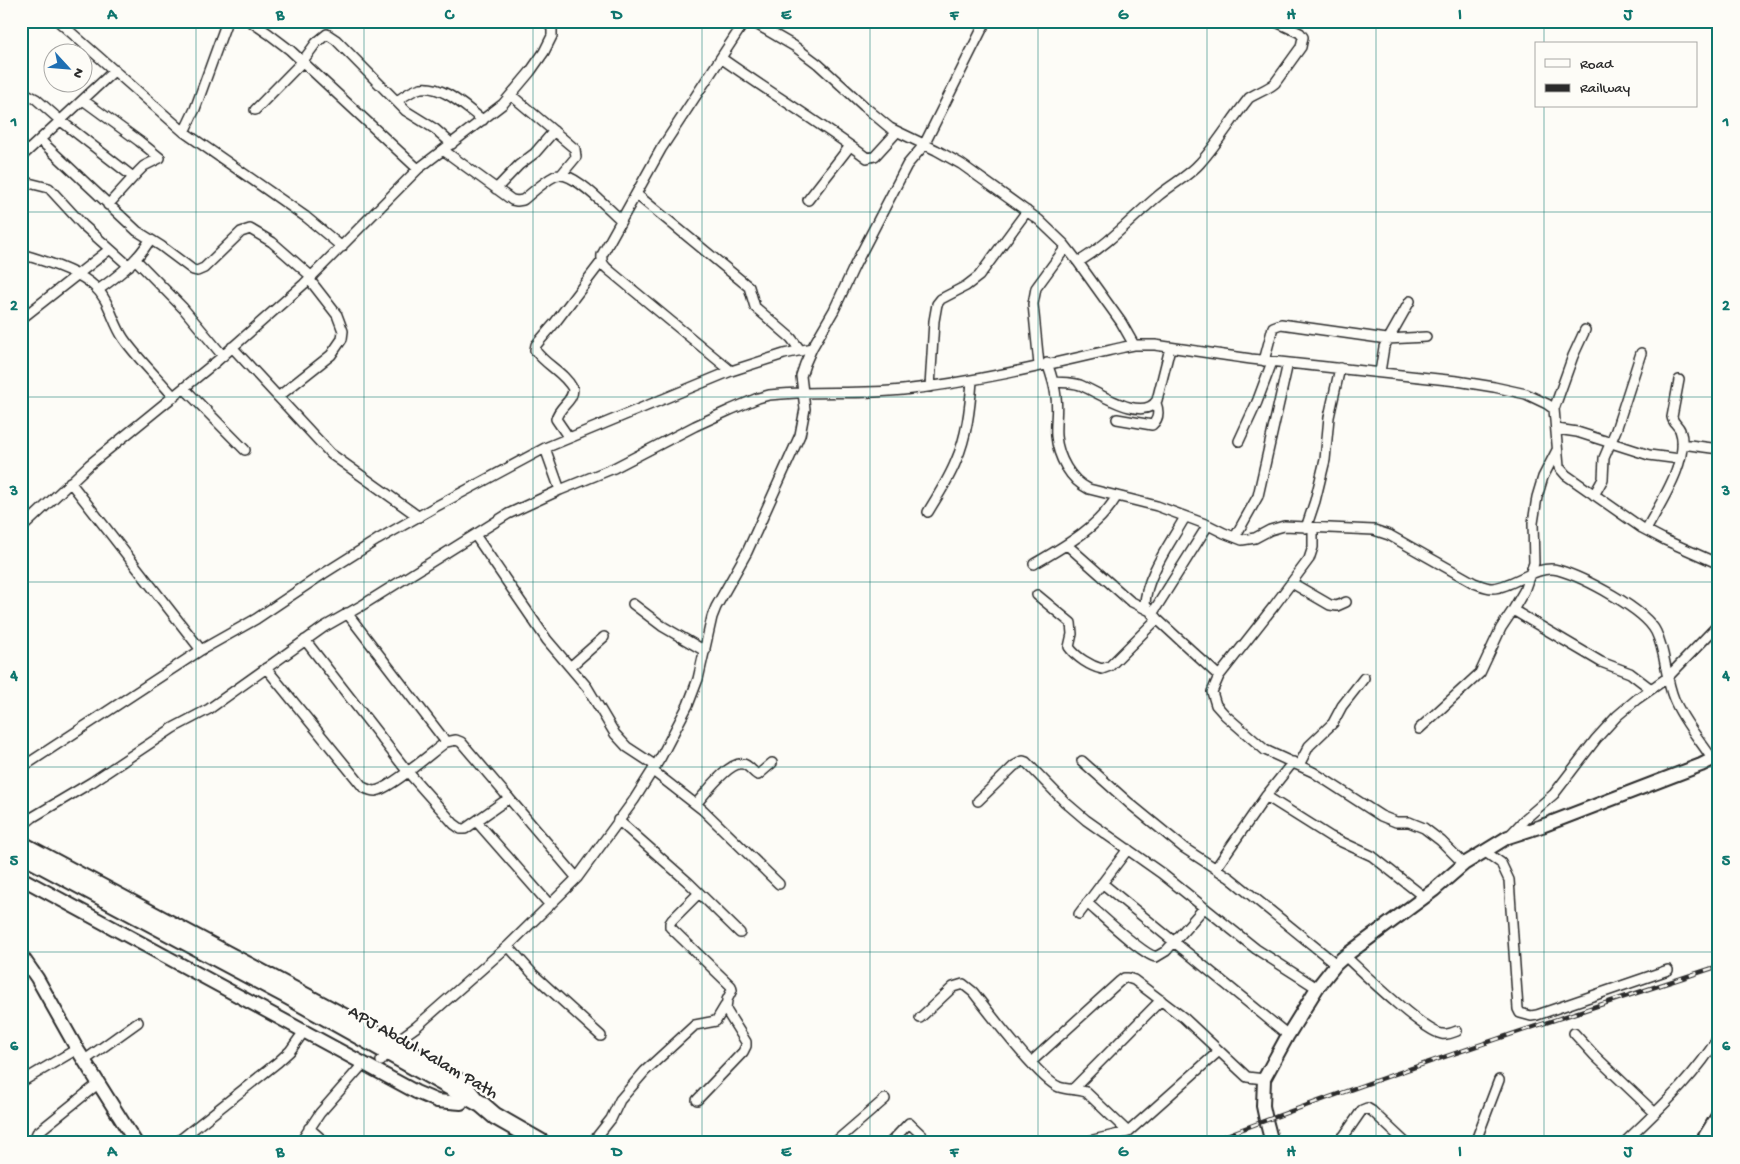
<svg xmlns="http://www.w3.org/2000/svg" width="1740" height="1164" font-family="'Gochi Hand',sans-serif">
  <style>
    .lines { fill: none; stroke-linecap: round; stroke-linejoin: round }
    .street-casing { stroke: #2b2b2b; stroke-width: 12 }
    .secondary-casing { stroke: #2b2b2b; stroke-width: 16 }
    .highway-casing { stroke: #2b2b2b; stroke-width: 20 }
    .street { stroke: #fdfcf7; stroke-width: 9 }
    .secondary { stroke: #fdfcf7; stroke-width: 12 }
    .highway { stroke: #fdfcf7; stroke-width: 16 }
    .rail-casing { stroke: #2b2b2b; stroke-width: 4.5 }
    .rail { stroke: #fdfcf7; stroke-width: 2.5; stroke-dasharray: 8; stroke-linecap: butt }
    .grid { fill: none; stroke: #0f766e; stroke-width: 1; stroke-opacity: 0.55 }
    .labels { text-anchor: middle; stroke-width: 5; stroke-linejoin: round; paint-order: stroke }
    .street-label { font-size: 18px; fill: #2b2b2b; stroke: #fdfcf7 }
    .neatline { fill: none; stroke: #0f766e; stroke-width: 2 }
    .grid-label { font-size: 16px; text-anchor: middle; font-weight: bold; fill: #0f766e }
  </style>
  <rect width="100%" height="100%" fill="#fdfcf7"/>
  <filter id="ink" filterUnits="userSpaceOnUse"><feTurbulence type="fractalNoise" baseFrequency=".02" numOctaves="2"/><feDisplacementMap in="SourceGraphic" scale="10" xChannelSelector="R" yChannelSelector="G"/><feConvolveMatrix kernelMatrix="1 2 1 2 8 2 1 2 1" color-interpolation-filters="sRGB"/></filter>
  <g filter="url(#ink)">
    <g class="lines">
      <g class="street-casing">
        <path id="street" d="M58,21L184,132L306,217L342,247
          M250,21L269,34L290,50L418,169
          M751,21L794,46L818,64L865,107L890,128L936,150L961,164L1039,220L1064,244L1078,262L1121,322L1134,345
          M721,58C769,92 820,123 867,158L875,156L897,132
          M21,91L36,99L61,121L133,177
          M511,95L575,149L576,157L561,175
          M83,100L139,141L160,158L144,166L138,172L108,205
          M397,101C404,96 412,90 421,88C444,85 466,108 483,120
          M255,110L302,62L316,43L327,34L336,40L406,111L435,129L452,144
          M184,132L195,109L227,21
          M40,140L137,231L161,246L193,270L197,271L204,268L241,232L250,229L272,242L312,277
          M443,150L512,200L517,201L523,200C533,192 543,182 555,176C572,168 608,209 621,220
          M21,157L115,70
          M21,179L25,182L49,188L83,225L129,266
          M496,189L519,165L535,153L554,131
          M636,194L749,287L755,307L791,338L801,351
          M808,200L850,146
          M21,254C42,260 79,271 94,286C110,300 112,322 124,339C138,359 158,378 174,397
          M135,259L183,308L223,356
          M1078,262C1108,245 1132,218 1158,196C1172,184 1189,176 1200,163C1218,143 1232,119 1249,98C1258,92 1267,90 1275,83L1301,47L1303,37L1300,33L1274,21
          M98,290C118,276 137,261 150,240
          M21,319L110,249
          M232,347L331,454L419,517
          M1264,361L1273,327L1281,324L1387,339L1426,337
          M1047,363C1051,374 1055,386 1056,397C1058,410 1055,423 1056,436C1058,457 1070,480 1089,489L1157,506L1208,525L1224,533L1242,540L1255,538L1270,530L1284,526L1374,530L1389,535L1474,583C1480,585 1486,588 1492,588C1512,588 1536,564 1558,570C1583,577 1645,609 1656,632C1666,652 1665,678 1674,699C1683,721 1700,740 1713,760
          M1039,365L1033,304L1036,288L1066,247
          M731,371L610,271C604,266 601,263 602,255L661,149L745,21
          M1380,372L1384,347L1410,301
          M1053,382C1062,383 1071,382 1080,385C1096,391 1143,424 1157,400L1170,348
          M930,387L934,321L937,304L941,299L966,286L979,276L1027,211
          M184,388L245,450
          M278,397L331,355L342,339L343,331L337,315L309,279
          M1554,409L1573,356L1585,330
          M1117,419L1152,425C1159,419 1159,411 1156,403
          M1557,429L1577,432L1649,455L1680,459
          M569,438L556,419C559,406 573,402 573,389C564,372 545,365 535,350L536,345L554,324L602,261
          M1239,441L1257,402L1272,362
          M1682,444L1719,449
          M70,482L201,650
          M560,490L545,448L731,371L784,354L812,348
          M1594,495L1603,479L1604,458L1616,430L1641,353
          M928,512C938,495 949,479 956,461C967,436 970,408 972,381
          M1185,517C1172,541 1145,577 1145,605L1157,619L1219,676
          M1306,528L1315,501L1325,460L1329,417L1340,368
          M21,529L89,465L217,361L304,284L418,169L503,104L530,72L544,52L552,36V29L547,21
          M1313,529V547L1309,559L1274,606L1219,676L1212,692L1216,705L1225,715L1265,750L1313,772L1381,816L1396,822H1409L1424,828L1441,841L1464,864
          M1646,530C1659,505 1691,459 1680,430C1678,425 1673,423 1672,417L1679,380
          M475,535L547,640L587,687L615,734L627,747L656,766
          M1235,537L1258,496L1288,363
          M1067,545L1130,601L1148,610
          M1034,564C1065,546 1098,528 1117,496
          M1292,583L1330,605L1337,606L1346,602
          M1037,595L1071,623L1072,634L1069,647C1076,657 1090,666 1102,669L1110,666L1157,619
          M633,604L662,626L705,651
          M1513,610L1601,662L1630,673L1651,689
          M347,613L446,742
          M1152,614L1208,525
          M305,640L407,771L454,824L461,829H465L509,798
          M570,667L604,637
          M266,668L363,787C367,789 370,791 375,791C390,789 431,753 446,742L456,740L461,742L577,878
          M1419,729L1480,673L1501,628L1513,610L1524,591L1534,563L1533,523L1537,497L1543,477L1557,450
          M1082,761L1129,803L1184,848L1230,878L1336,964
          M1299,765L1309,746L1333,723L1342,706L1364,678
          M21,768L201,650L256,619L323,574L377,540L435,507L545,448
          M653,771L703,810L779,884
          M1266,796L1331,837L1372,856L1424,897
          M978,801L1014,766L1023,761L1026,762L1065,802L1086,820L1161,873L1256,949L1317,988
          M696,804C705,794 729,761 743,764C749,765 753,773 758,775L772,763
          M618,820L689,883L740,933
          M477,822L550,905
          M21,827L33,817L92,782L173,728L209,709L324,627L361,606L508,514L560,490L614,468L695,426L730,410L758,398L769,395C813,390 858,395 903,390C977,382 1051,364 1124,347L1134,345H1155L1251,359L1457,381L1494,387L1526,394L1547,404L1554,409L1559,467L1566,475L1642,528L1665,540L1719,564
          M1510,835L1525,819L1554,794L1596,739L1617,716L1637,699L1667,678L1719,624
          M1484,851L1501,863L1509,880L1518,1009L1520,1013L1531,1016L1537,1015L1668,970
          M1216,868L1266,796L1293,762
          M1102,883L1288,1035
          M1087,903C1100,914 1143,955 1156,957L1166,951L1204,908
          M1079,914L1128,849
          M508,946L533,974L601,1036
          M1345,956C1362,972 1423,1031 1442,1034C1447,1035 1452,1033 1457,1031
          M920,1018L953,987L963,984L973,992C988,1011 1040,1080 1059,1087C1068,1090 1077,1089 1086,1092L1128,1132
          M1574,1033L1595,1056L1655,1113
          M85,1060L138,1022
          M381,1061L395,1042L416,1027L508,946L577,878L634,800L661,757L688,705L698,679L712,617L716,607L747,552L800,435L805,409L801,376L805,364L812,348L834,310L855,265L907,165L924,145L986,21
          M1031,1062L1120,981L1124,978H1128L1134,980L1184,1018L1247,1077L1264,1079
          M21,1082L77,1049
          M1073,1089L1161,1000
          M697,1100L743,1052L746,1046V1042L726,1010L727,1000L732,990L731,986L670,927V923L672,920L699,893
          M309,1128L326,1143
          M37,1143L35,1138L37,1133L99,1083
          M176,1143L278,1062L290,1051L305,1030
          M300,1143L320,1113L364,1063
          M592,1143L611,1119L620,1100L645,1071L695,1025L716,1021L725,1006
          M834,1143L885,1099
          M890,1143L909,1123L930,1143
          M1080,1143L1128,1132L1219,1051
          M1335,1143L1344,1136L1362,1110L1367,1108L1372,1111L1406,1143
          M1475,1143L1499,1080
          M1624,1143C1658,1110 1695,1077 1719,1036"/>
      </g>
      <g class="secondary-casing">
        <path id="secondary" d="M21,842L395,1042L463,1082L477,1099
          M21,878L416,1092L437,1101L461,1103
          M21,955L37,978L77,1049L136,1143
          M1272,1143L1266,1120L1263,1106L1264,1079L1288,1035L1317,988L1336,964L1345,956L1434,890L1464,864L1508,837L1542,826L1701,765L1719,756
          M1701,1143L1719,1114"/>
      </g>
      <g class="highway-casing">
        <path id="highway" d="M21,854L288,996L481,1104L495,1116L542,1143
          M1712,1143L1719,1129"/>
      </g>
      <use href="#street" class="street"/>
      <use href="#secondary" class="secondary"/>
      <use href="#highway" class="highway"/>
      <g class="rail-casing">
        <path id="rail" d="M1206,1143C1375,1078 1547,1022 1719,966"/>
      </g>
      <use href="#rail" class="rail"/>
    </g>
  </g>
  <path class="grid" d="M196,21V1143M364,21V1143M533,21V1143M702,21V1143M870,21V1143M1038,21V1143M1207,21V1143M1376,21V1143M1544,21V44M1544,106V1143M21,212H1719M21,397H1719M21,582H1719M21,767H1719M21,952H1719"/>
  <g class="labels">
    <g class="street-label">
      <text transform="translate(424 1051) rotate(30)" y="6">APJ Abdul Kalam Path</text>
    </g>
  </g>
  <rect width="1740" height="1164" fill="none" stroke="#fdfcf7" stroke-width="55"/>
  <rect x="1535" y="42" width="162" height="65" fill="#fdfcf7" stroke="#a9a8a5"/>
  <rect x="1545" y="59" width="25" height="8" fill="#fdfcf7" stroke="#a9a8a5"/>
  <text x="1580" y="68" font-size="15" fill="#2b2b2b">Road</text>
  <rect x="1545" y="84" width="25" height="8" fill="#2b2b2b" stroke="#a9a8a5"/>
  <text x="1580" y="92" font-size="15" fill="#2b2b2b">Railway</text>
  <g transform="translate(68 68) rotate(116)"><circle r="24" fill="#fdfcf7" stroke="#a9a8a5"/>
  <path d="M0-4L9 19L0 12L-9 19Z" fill="#1f6fb2"/>
  <text y="-8" font-size="14" font-weight="bold" text-anchor="middle" fill="#2b2b2b">N</text>
  </g>
  <rect x="28" y="28" width="1684" height="1108" class="neatline"/>
  <g class="grid-label">
    <text x="112" y="19">A</text>
    <text x="280" y="19">B</text>
    <text x="449" y="19">C</text>
    <text x="617" y="19">D</text>
    <text x="786" y="19">E</text>
    <text x="954" y="19">F</text>
    <text x="1123" y="19">G</text>
    <text x="1291" y="19">H</text>
    <text x="1460" y="19">I</text>
    <text x="1628" y="19">J</text>
    <text x="14" y="126">1</text>
    <text x="1726" y="126">1</text>
    <text x="14" y="310">2</text>
    <text x="1726" y="310">2</text>
    <text x="14" y="495">3</text>
    <text x="1726" y="495">3</text>
    <text x="14" y="680">4</text>
    <text x="1726" y="680">4</text>
    <text x="14" y="865">5</text>
    <text x="1726" y="865">5</text>
    <text x="14" y="1050">6</text>
    <text x="1726" y="1050">6</text>
    <text x="112" y="1156">A</text>
    <text x="280" y="1156">B</text>
    <text x="449" y="1156">C</text>
    <text x="617" y="1156">D</text>
    <text x="786" y="1156">E</text>
    <text x="954" y="1156">F</text>
    <text x="1123" y="1156">G</text>
    <text x="1291" y="1156">H</text>
    <text x="1460" y="1156">I</text>
    <text x="1628" y="1156">J</text>
  </g>
</svg>
